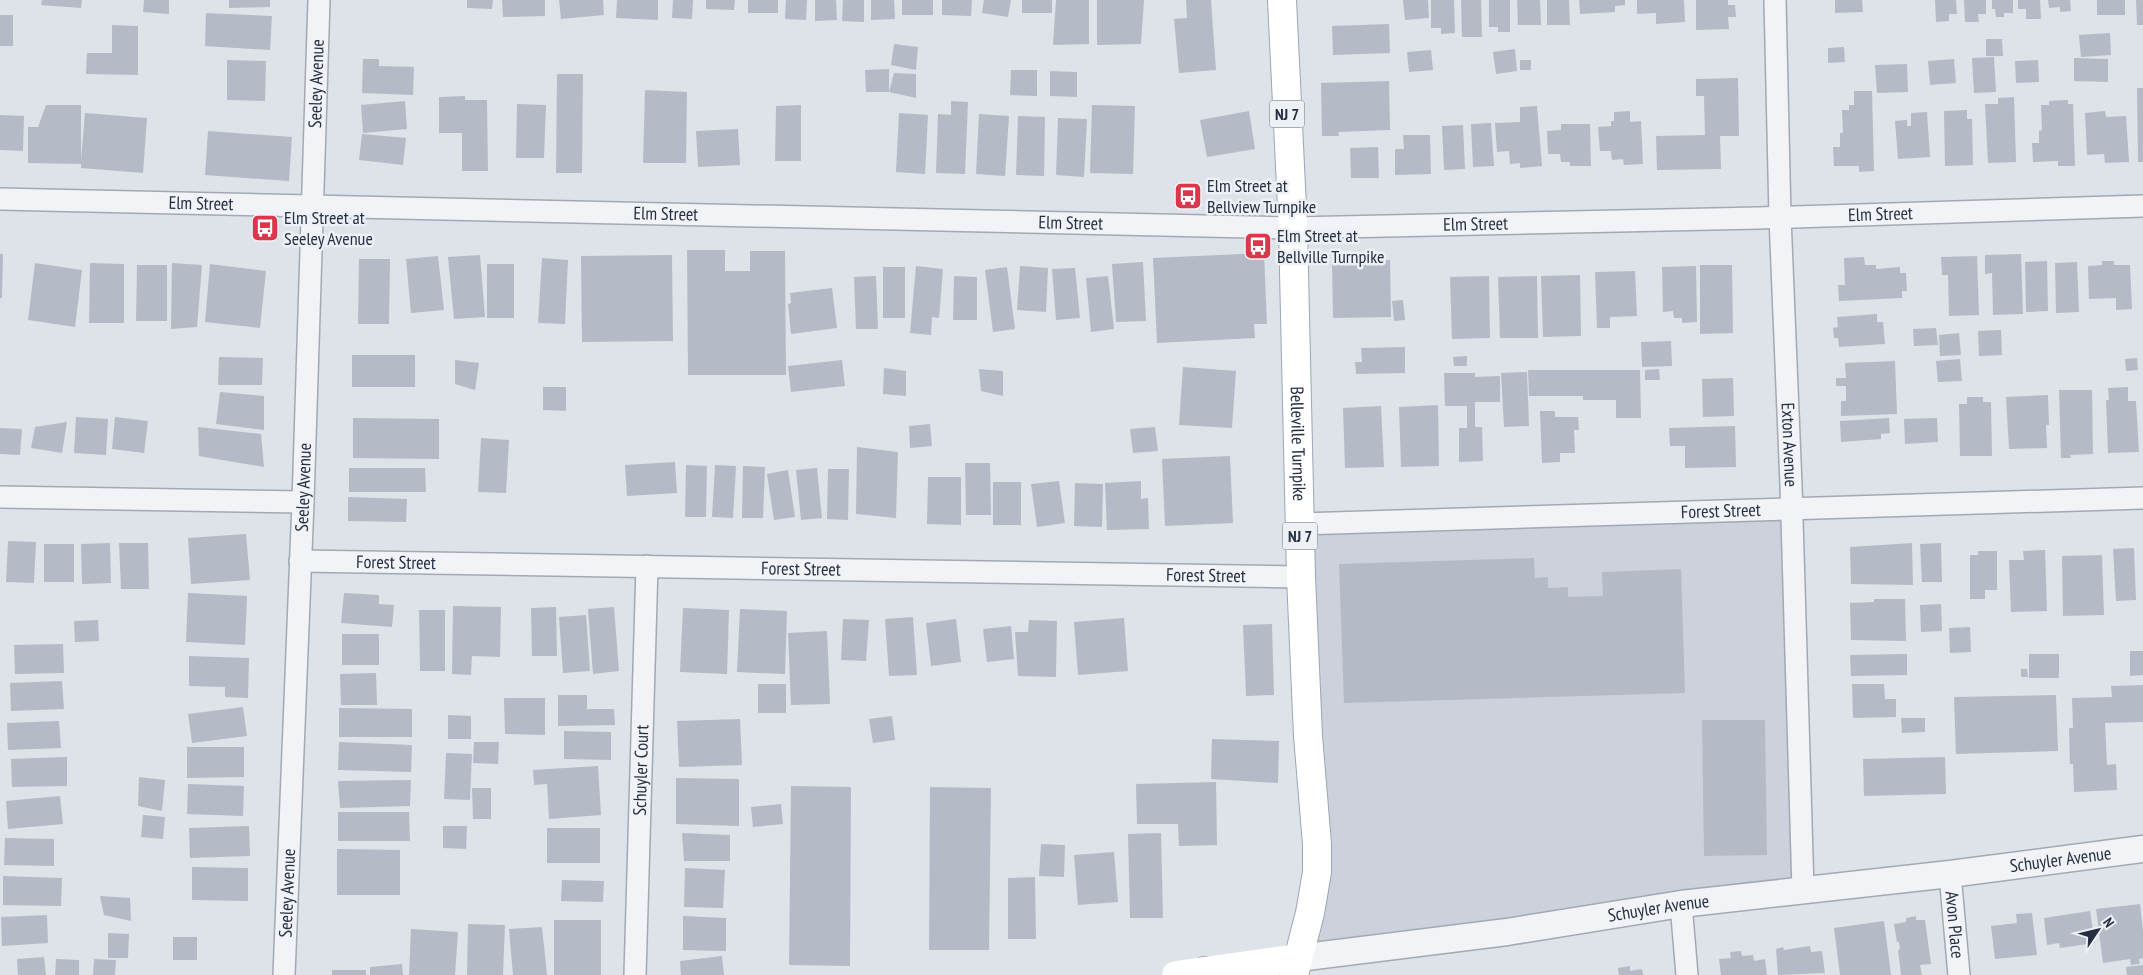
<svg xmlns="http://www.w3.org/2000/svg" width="2143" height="975" font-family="'PT Sans Narrow',sans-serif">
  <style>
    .built { fill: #ccd1db }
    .building { fill: #b5bbc6 }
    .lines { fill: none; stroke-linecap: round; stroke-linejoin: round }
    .minor-casing { stroke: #a3a9b3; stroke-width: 24 }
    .tertiary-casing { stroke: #a3a9b3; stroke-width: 29 }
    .primary-casing { stroke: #9ca6b6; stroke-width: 30 }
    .minor { stroke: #f1f3f7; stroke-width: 21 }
    .tertiary { stroke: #f1f3f7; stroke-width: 26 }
    .secondary { stroke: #fff; stroke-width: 28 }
    .primary { stroke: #fff; stroke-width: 28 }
    .labels { text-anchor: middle; stroke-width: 5; stroke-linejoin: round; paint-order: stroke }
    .shield { fill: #edf1f6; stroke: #616977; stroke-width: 1 }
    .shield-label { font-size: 16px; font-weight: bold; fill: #252f41 }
    .street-label { font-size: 18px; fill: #252f41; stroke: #edf1f6 }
    .poi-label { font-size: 18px; fill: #252f41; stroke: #edf1f6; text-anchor: start }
  </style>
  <rect width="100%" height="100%" fill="#dee2e9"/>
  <path class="built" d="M1791,509L1803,890L1298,958L1310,913L1300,524Z"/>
  <path class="building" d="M42,0H82L81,8L41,5Z
    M144,0H169V14L143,12Z
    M229,0H270V7L229,8Z
    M467,0H493L492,9L467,8Z
    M502,0H545V16L503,17Z
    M559,0H603L604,15L561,19Z
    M617,0H658V20L616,18Z
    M673,0H693L692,19L672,18Z
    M706,0H735L734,10L706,9Z
    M748,0H778V13H748Z
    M786,0H807L806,20L785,19Z
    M815,0H836L837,20L815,21Z
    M843,0H864V22L842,21Z
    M871,0H894L895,19L871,20Z
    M902,0H933V15H902Z
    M942,0H972L971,16L942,15Z
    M984,0H1011L1008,17L982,13Z
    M1022,0H1052V13H1022Z
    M1056,0H1089V44L1053,45Z
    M1097,0H1144L1141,44L1097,45Z
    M1186,0H1211L1216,70L1179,73L1174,19L1187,18Z
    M1403,0H1428L1429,18L1405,20Z
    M1431,0H1454L1455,33L1441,34V28H1431Z
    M1461,0H1481L1482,37H1462Z
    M1489,0H1510V32H1498V27H1489Z
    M1517,0H1540L1541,25H1518Z
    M1547,0H1569L1570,25H1547Z
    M1579,0H1625V5L1615,6V12L1580,14Z
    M1637,0H1684L1685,22L1656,24V13L1637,14Z
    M1696,0H1728V5H1735L1736,17H1728L1729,29L1696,30Z
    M1835,0H1862L1863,12L1835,13Z
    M1935,0H1956L1957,14H1949V21L1936,22Z
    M1964,0H1986V14H1978L1979,22H1965Z
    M1992,0H2013V13H2004V17H1996L1995,9H1992Z
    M2018,0H2040L2041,19H2026V9H2018Z
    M2048,0H2070L2071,11L2060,12V7L2049,8Z
    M2097,0H2125V15H2097Z
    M2136,0H2143V25H2137Z
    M206,13L272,16L270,50L205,46Z
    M0,15H13V46H0Z
    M1389,24L1390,53L1333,55L1332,26Z
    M112,25L138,26V75L86,74L87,53H112Z
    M2110,33L2111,55L2081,57L2079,35Z
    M1986,39H2002L2003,56H1986Z
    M894,44L918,47L916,70L891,65Z
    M1844,47L1845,62L1828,63V48Z
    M1515,49L1517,71L1496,74L1493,52Z
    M1431,50L1433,70L1409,72L1407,52Z
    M1994,57L1996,92L1974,93L1972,58Z
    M2074,58L2108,59V82L2074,81Z
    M363,59H379V66L414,67L413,95L362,93Z
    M1954,59L1956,83L1930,85L1928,61Z
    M227,60L266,61L265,101L227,100Z
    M1520,60H1531V70H1520Z
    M2038,60L2039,82L2016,83L2015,61Z
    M1907,64L1908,92L1877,93L1875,65Z
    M889,69V92H866L865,70Z
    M1011,70H1037V96L1010,95Z
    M1050,71L1077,72V97L1050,96Z
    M894,73L916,74V98L889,92Z
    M557,74H583L582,173H556Z
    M1738,78L1739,136H1720L1721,169L1657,170L1656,136L1705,135L1704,96H1696V79Z
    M1389,81L1390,130L1338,132L1339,136H1322L1321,83Z
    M2137,88H2143V162H2138Z
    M645,90L687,92L686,163H643Z
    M1854,91H1872L1874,171L1859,172V166H1834L1833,147H1840V133H1843L1842,110H1849V105H1854Z
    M465,96V100H487L488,171H462V133H439V97Z
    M2014,97L2016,162L1988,163L1985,104H1998V98Z
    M2068,100V104H2073L2075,166H2058V161L2033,162L2032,143H2039V131L2042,130L2041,105H2049V101Z
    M405,101L407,129L363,133L361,105Z
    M951,101L968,102L965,174L936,173L938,114L951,115Z
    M517,104L546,105L544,158H516Z
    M46,105H81V160L85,113L147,118L143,173L81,168V164L28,163V127H38Z
    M801,105V161H775L776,106Z
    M1092,105L1135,106L1133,174L1090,173Z
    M1537,106L1542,166L1520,168V163L1510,164L1509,151L1497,152L1495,123L1520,122V107Z
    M1967,110V119H1972L1973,165L1945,166L1944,111Z
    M1249,111L1255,149L1207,157L1200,120Z
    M1630,111V122L1641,121L1643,164L1624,165L1623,159L1612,160L1611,151H1600L1598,127L1611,126V121H1614V112Z
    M2105,111L2106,117L2126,116L2129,162L2105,163L2104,154L2087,155L2085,113Z
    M1927,112L1930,157L1898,159L1895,121L1907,120V126H1911V113Z
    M899,113L928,115L925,174L896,172Z
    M979,114L1009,116L1005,176L976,174Z
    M0,115L24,116L23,151L0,150Z
    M1018,116L1045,117L1044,176L1016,175Z
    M1058,118L1087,119L1084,177L1056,175Z
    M1491,123L1494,166L1473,167L1471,124Z
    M1561,124H1590L1591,166H1570V162H1561L1560,154H1548L1547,131L1561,130Z
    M1463,125L1465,169L1444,170L1442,126Z
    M738,129L740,165L698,167L696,131Z
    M208,131L292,137L289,181L205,175Z
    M362,134L406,138L403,165L359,160Z
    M1403,135H1430L1431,174L1395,175V149H1404Z
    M1378,147L1379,178H1351L1350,148Z
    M687,250H725V271H750V251H785L786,375H688Z
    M1264,253L1267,324H1254L1255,338L1157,343L1153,258Z
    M0,254H3L2,298H0Z
    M2021,254L2023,314L1993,315L1992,273L1985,274V255Z
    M480,255L485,317L454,319L448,257Z
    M672,255L673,341L582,342L581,256Z
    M438,256L444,310L411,313L406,259Z
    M1977,256L1979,315L1949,316L1948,275H1942L1941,257Z
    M1864,257L1865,265H1876V269L1900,267V273H1906L1907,291H1902V298L1839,301L1838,285H1845L1844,258Z
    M542,258L568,260L565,324L538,323Z
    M359,259H390L389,324H358Z
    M1390,260L1391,317L1333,318L1332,261Z
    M2047,261L2048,311L2026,312L2025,262Z
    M2102,261H2114V265H2130L2132,309L2116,310V298L2089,299L2088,266L2102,265Z
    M1143,262L1146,321L1116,322L1112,264Z
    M2077,262L2079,312L2056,313L2055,263Z
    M35,263L82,270L75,327L28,320Z
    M90,263L124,264V323H89Z
    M172,263L202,265L197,327L171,329Z
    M210,264L266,271L260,328L205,322Z
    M487,264H514V318H487Z
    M137,265H167V321H136Z
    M1700,265H1732L1733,333L1700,334Z
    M916,266L943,269L939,318L932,317L931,335L910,333Z
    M1020,266L1048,268L1046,312L1017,310Z
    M1696,266L1697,322L1682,323V318H1674L1673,311L1663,312L1662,267Z
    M883,267H905V318H883Z
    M1007,267L1015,329L993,332L985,270Z
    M1075,268L1080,318L1056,320L1052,269Z
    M1635,271L1637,316L1610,317V328H1597L1595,272Z
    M1580,275L1581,336L1543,337L1541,276Z
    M876,276L878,329H856L854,277Z
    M954,276L977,277V320H953Z
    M1108,276L1114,329L1091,332L1086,278Z
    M1489,276L1490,338L1452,339L1450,277Z
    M1537,276L1538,338H1500L1498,277Z
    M832,288L837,328L791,334L788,304L791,303L790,293Z
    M1403,300L1405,320L1394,321L1392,301Z
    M1877,314V322H1883L1885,344L1839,347L1838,338H1834L1833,328L1838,327L1837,317Z
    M1936,328L1938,345L1914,346L1913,329Z
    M2001,330L2002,355L1979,356L1978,331Z
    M1959,333L1961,355L1940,356L1939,335Z
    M1671,341L1672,366L1642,367L1641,342Z
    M1405,347V373L1356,374L1355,362H1362L1361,348Z
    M352,355H415V387H352Z
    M1467,356V366H1454L1453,357Z
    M219,357L263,358L262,385H218Z
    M2137,358L2138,370L2126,371L2125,359Z
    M1960,359L1962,381L1938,382L1936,361Z
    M455,360L479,363L475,390L455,384Z
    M842,360L845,386L791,392L788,366Z
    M1895,361L1897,414L1841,416V401H1846V386H1836V378H1846L1845,363Z
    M1183,367L1236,371L1232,428L1179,425Z
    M884,368L906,371V396L883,394Z
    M979,369L1003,371V396L981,391Z
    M1659,369L1660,380H1645V370Z
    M1528,370H1640L1641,418H1616V400H1583V396H1529Z
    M1527,372L1529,426L1504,427L1501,373Z
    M1444,373H1475V377L1500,376V402H1475V427H1482L1483,461L1459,462V428H1467V406H1445Z
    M1733,378L1734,416L1703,417L1702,379Z
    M543,387H566V411L543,410Z
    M2128,387V401H2136L2139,452L2108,453L2106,400H2109L2108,388Z
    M2059,390H2092L2093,454L2070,455L2071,458H2061Z
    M220,392L264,396V430L216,424Z
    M2048,395L2049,425H2046L2047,448L2009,449L2006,397Z
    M1967,397H1983V402H1991L1992,456H1960L1959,404H1967Z
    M1438,405L1439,466L1401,467L1399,407Z
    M1381,406L1384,467L1345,468L1343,408Z
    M1540,411H1555V417H1578L1579,430H1574L1575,453H1560V462L1542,463Z
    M76,417L108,419L106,455L74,453Z
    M115,417L148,421L144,453L112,449Z
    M353,418L439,419V459L353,458Z
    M1889,418L1890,433L1881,434V439L1841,442L1840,421Z
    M1937,418L1938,442L1905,444L1904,419Z
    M67,422L62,453L31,448L35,427Z
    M930,424L932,446L910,448L909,426Z
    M1735,426L1736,467L1685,468V446H1670L1669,428Z
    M198,427L261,434L264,467L199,456Z
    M1155,427L1158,451L1133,453L1130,429Z
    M0,428L22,429L20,455L0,454Z
    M481,438L509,440L506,493L478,492Z
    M857,447L898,452L896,518L856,514Z
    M1230,456L1233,523L1165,526L1162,459Z
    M675,462L677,493L627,496L625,465Z
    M965,463H990L991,515H966Z
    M686,465L707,466L706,517H685Z
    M715,465L736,466L733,518L712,517Z
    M743,466L765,467L763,518H742Z
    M349,468H425L426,492H349Z
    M817,468L822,518L801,520L796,470Z
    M828,469H849L848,520L827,519Z
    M788,470L795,517L774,520L767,474Z
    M928,477H961V525L927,524Z
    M1059,481L1065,523L1037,527L1031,484Z
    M1141,481V499L1148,498L1149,529L1107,530L1105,483Z
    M993,482H1021V525H993Z
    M1075,483L1103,484L1102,527L1074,526Z
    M348,497L407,499L406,522L348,521Z
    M246,534L250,580L191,584L188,538Z
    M8,541L36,542L34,583L6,582Z
    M110,543L111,583L82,584L81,544Z
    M119,543H148L149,589H121Z
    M1912,543L1913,585L1851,584L1850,547Z
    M1941,543L1942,582H1922L1920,544Z
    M44,544H74V582H44Z
    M2134,548L2136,600L2116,601L2113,549Z
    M2045,550L2047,611L2011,612L2009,560H2024L2023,551Z
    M1978,551H1997V590H1985V599H1970V555H1978Z
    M2102,555L2104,615L2063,616L2062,556Z
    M1534,558L1535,578L1548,577V588L1568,587V597L1603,596L1602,572L1681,569L1685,693L1344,703L1339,564Z
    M188,593L247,596L245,645L186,642Z
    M344,593L379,595V604L394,605L392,627L341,623Z
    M1874,599H1905L1906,641L1851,640L1850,603L1874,602Z
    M1941,604L1942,631L1921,632L1920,605Z
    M453,606L501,607L500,657L472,656L471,675L452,674Z
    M556,607L557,656H532L531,608Z
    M614,607L619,671L593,674L588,609Z
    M683,608L729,610L727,674L680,672Z
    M740,609L787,611L785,674L737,672Z
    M419,610H445V671H420Z
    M586,615L590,671L563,673L559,617Z
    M913,617L917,675L889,676L885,619Z
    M1124,618L1128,671L1078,675L1074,622Z
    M843,619L869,620L866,661L841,660Z
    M956,619L961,662L931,666L926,623Z
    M98,620L99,641L75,642L74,621Z
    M1029,620L1057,621L1056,677L1018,676L1015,632H1028Z
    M1272,624L1274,695L1246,696L1243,625Z
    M1011,626L1014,659L987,662L983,629Z
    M1970,627L1971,652L1950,653L1949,628Z
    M827,631L830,704L791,705L788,633Z
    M342,634H379V665H342Z
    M63,644L64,673L15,674L14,645Z
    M2130,651H2143V675L2130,676Z
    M1907,654V675L1851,676L1850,655Z
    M2029,654H2059V678H2029Z
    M189,656L249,658L248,698L225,697V687L189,686Z
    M2021,669H2027L2028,677H2021Z
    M376,673L377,705H341L340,674Z
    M62,681L64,709L11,711L10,683Z
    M758,684H786V713H758Z
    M1852,684H1884L1885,699H1896V717L1853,718Z
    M2143,685V722L2105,723L2107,765L2116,764L2117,790L2074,792L2073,764H2070L2069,728H2073L2072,698L2112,697L2111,686Z
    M558,695H587V709H614L615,725L558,726Z
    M2056,695L2058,751L1956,754L1954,697Z
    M504,698H545V735L505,734Z
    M243,707L247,736L192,743L188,714Z
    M339,708L412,709V737H339Z
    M448,715L471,716V739H448Z
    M892,716L895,740L873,743L869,719Z
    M1901,718H1925V732L1902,733Z
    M740,719L742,765L679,767L677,721Z
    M1702,720H1765L1767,855L1704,856Z
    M59,721L61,748L8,750L7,723Z
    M564,731L611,732V760L564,759Z
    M1212,739L1279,741L1278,783L1211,779Z
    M339,742L412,745L411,772L338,770Z
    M474,742H499L498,764L473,763Z
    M187,747H244V777L187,778Z
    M446,753L472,754L470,800L444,799Z
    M67,757V786L12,787L11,759Z
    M1945,757L1946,794L1864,796L1863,759Z
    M598,766L601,815L549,819L547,784L534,785L533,770Z
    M139,777L165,780L162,811L138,806Z
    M676,778L739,779V826L676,824Z
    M411,780L410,806L340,808L338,781Z
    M1216,782L1217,845L1179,846L1178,824H1137L1136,784Z
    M188,784L244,786L243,816L187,814Z
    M791,786L851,787L850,966L789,965Z
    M930,787L991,788L989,950H929Z
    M472,788H491V819H473Z
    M60,796L63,824L8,829L6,801Z
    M781,804L783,824L753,827L751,807Z
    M338,812H409L410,841H338Z
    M143,815L165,817L163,839L141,837Z
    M249,826L250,856L190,858L189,828Z
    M443,826H467L466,849L443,848Z
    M547,828H600V863H547Z
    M682,833L730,835V861H684Z
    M1161,833L1163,918H1130L1128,834Z
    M5,838L54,839V866L4,865Z
    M1041,844L1065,845L1064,877L1039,876Z
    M337,849L400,850V895H337Z
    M1114,852L1118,902L1078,905L1074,855Z
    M192,867L248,868V901L192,900Z
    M685,868L725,870L723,908L684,907Z
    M3,876L62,878L61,906L3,905Z
    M1035,877L1036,939H1008V878Z
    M562,880L604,881L603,902L561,901Z
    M100,896L130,898L131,921L104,915Z
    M2140,904L2143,930V958L2139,959L2140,964L2131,965L2130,959L2103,963L2096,909Z
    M2090,911L2095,943L2060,948L2059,943L2047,945L2044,918Z
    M2032,913L2037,955L1995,959L1991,926L2017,923L2016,914Z
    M47,915L48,943L2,946L1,917Z
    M683,916L726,918V951L683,950Z
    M1916,916V920H1925L1931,964L1920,965L1922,975H1901L1898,950L1900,949L1899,942H1897L1894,924L1906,922V918Z
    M554,920H601V975H554Z
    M1884,921L1891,975H1840L1834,928Z
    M468,924L505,925L503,975H467Z
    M542,927L547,975H513L509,929Z
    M411,929L458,932L455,975H409Z
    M108,933L129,934L128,958H108Z
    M173,937H197V960H173Z
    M1810,946L1811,952L1822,951L1825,973L1778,975L1776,949L1783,947L1784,950Z
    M1741,951L1742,956L1753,955L1754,961L1765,959L1767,975H1721L1719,959L1731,958L1730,952Z
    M722,956L724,975H681L680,961Z
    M44,957L46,975H18L17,959Z
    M56,959L79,960V975H55Z
    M94,959L116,960L115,975H93Z
    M402,964L403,975H370V967Z
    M2143,965V975H2127L2126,967Z
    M1630,966V971L1642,969L1643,975H1619L1618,968Z
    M332,970H366V975H332Z"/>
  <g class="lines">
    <g class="minor-casing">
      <g id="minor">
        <path id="s1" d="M1775,0L1780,217L1791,485L1803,890"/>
        <path id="s2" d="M0,199L1293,228L1759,218L2143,206"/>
        <path d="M0,497L303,502"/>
        <path id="s3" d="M1300,524L2143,498"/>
        <path id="s4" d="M300,561L1301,577"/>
        <path id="s5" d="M1950,874L1959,975"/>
        <path d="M1681,904L1687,975"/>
        <path id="s6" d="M284,975L303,502L319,0"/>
        <path id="s7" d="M635,975L647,566"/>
      </g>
    </g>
    <g class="tertiary-casing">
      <g id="tertiary">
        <path id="s8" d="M1298,958L1507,932L1681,904L1950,874L2143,849"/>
      </g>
    </g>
    <g class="primary-casing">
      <g id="primary">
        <path id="s9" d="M1282,0L1293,228L1301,577L1308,736L1317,844V872L1310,913L1294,975"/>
        <path d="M1205,971L1211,975"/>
      </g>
    </g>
    <use href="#minor" class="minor"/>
    <use href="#tertiary" class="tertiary"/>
    <path class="secondary" d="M1176,975L1298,958"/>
    <use href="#primary" class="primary"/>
  </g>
  <defs>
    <g id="bus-square" transform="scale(1.4375)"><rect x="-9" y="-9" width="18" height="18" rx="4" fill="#db364b" stroke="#edf1f6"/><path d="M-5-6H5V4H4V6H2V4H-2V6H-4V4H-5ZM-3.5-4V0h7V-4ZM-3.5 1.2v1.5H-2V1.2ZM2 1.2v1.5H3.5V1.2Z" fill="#fff"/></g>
  </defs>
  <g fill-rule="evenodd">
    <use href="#bus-square" x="1188" y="196"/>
    <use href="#bus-square" x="265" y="228"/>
    <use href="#bus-square" x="1258" y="246"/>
  </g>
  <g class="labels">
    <g class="shield">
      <rect x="1269.5" y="100.5" width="35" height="27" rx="4"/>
      <rect x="1282.5" y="522.5" width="35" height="27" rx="4"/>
    </g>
    <g class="shield-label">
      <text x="1287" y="120">NJ 7</text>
      <text x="1300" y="542">NJ 7</text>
    </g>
    <g class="street-label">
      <text dy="6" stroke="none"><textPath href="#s6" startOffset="892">Seeley Avenue</textPath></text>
      <text dy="6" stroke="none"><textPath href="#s2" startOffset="201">Elm Street</textPath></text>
      <text dy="6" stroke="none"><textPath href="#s2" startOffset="666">Elm Street</textPath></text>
      <text dy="6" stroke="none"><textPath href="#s2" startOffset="1881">Elm Street</textPath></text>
      <text dy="6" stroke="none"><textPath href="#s2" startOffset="1071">Elm Street</textPath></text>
      <text dy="6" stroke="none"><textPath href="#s2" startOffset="1476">Elm Street</textPath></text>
      <text dy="6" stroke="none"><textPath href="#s9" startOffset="444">Belleville Turnpike</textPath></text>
      <text dy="6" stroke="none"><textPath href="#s1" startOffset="445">Exton Avenue</textPath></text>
      <text dy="6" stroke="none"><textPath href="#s6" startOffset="488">Seeley Avenue</textPath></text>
      <text dy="6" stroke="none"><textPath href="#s3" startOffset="421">Forest Street</textPath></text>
      <text dy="6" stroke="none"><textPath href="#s4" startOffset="96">Forest Street</textPath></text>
      <text dy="6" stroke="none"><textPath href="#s4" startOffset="501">Forest Street</textPath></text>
      <text dy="6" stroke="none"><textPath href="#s4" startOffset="906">Forest Street</textPath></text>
      <text dy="6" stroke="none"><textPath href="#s7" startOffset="205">Schuyler Court</textPath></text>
      <text dy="6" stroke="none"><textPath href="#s8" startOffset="769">Schuyler Avenue</textPath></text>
      <text dy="6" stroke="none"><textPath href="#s6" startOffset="82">Seeley Avenue</textPath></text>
      <text dy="6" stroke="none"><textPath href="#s8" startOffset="364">Schuyler Avenue</textPath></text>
      <text dy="6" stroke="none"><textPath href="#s5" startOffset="51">Avon Place</textPath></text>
    </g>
    <g class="poi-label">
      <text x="1207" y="192">Elm Street at<tspan x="1207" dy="21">Bellview Turnpike</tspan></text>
      <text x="284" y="224">Elm Street at<tspan x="284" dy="21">Seeley Avenue</tspan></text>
      <text x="1277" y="242">Elm Street at<tspan x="1277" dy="21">Bellville Turnpike</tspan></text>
    </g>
  </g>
  <g transform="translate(2098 930) rotate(55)" stroke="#edf1f6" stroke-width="4" paint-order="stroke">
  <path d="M0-4L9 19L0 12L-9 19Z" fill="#252f41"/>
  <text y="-8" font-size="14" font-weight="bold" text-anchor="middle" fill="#252f41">N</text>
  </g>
</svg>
